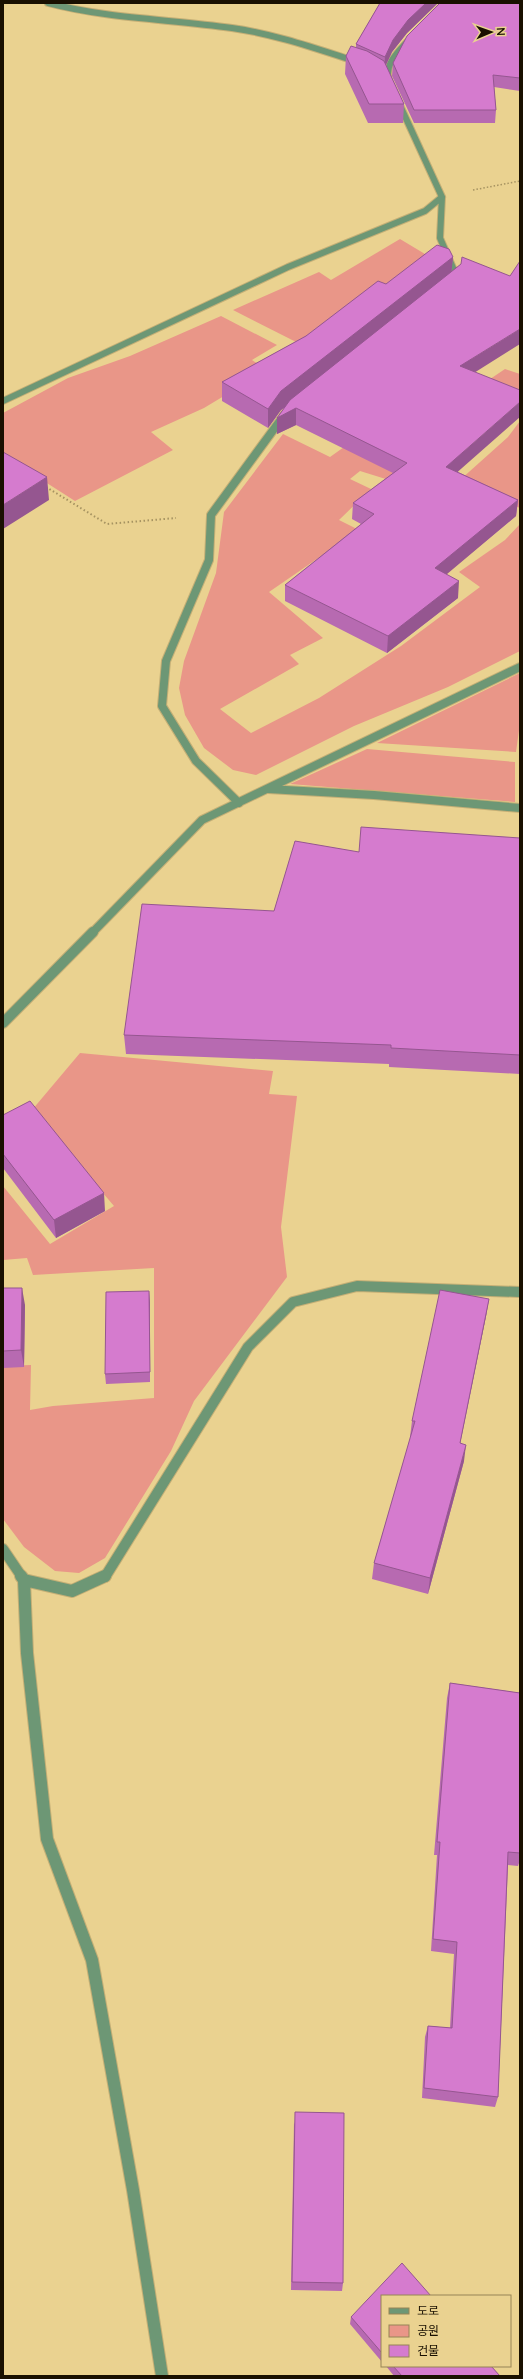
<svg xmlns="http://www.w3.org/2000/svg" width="523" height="2379" font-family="Lato,'Noto Sans KR',sans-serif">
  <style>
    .green { fill: #e99688 }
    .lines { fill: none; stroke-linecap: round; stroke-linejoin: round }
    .minor-far3-casing { stroke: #c4af76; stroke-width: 8 }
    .minor-far2-casing { stroke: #c4af76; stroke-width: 10 }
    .minor-far1-casing { stroke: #c4af76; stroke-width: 12 }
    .minor-casing { stroke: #c4af76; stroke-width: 14 }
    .path-far1 { stroke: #a69361; stroke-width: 1.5; stroke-dasharray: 1.5 2; stroke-linecap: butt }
    .path { stroke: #a69361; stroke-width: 2; stroke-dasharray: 1.5 2.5; stroke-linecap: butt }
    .minor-far3 { stroke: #6d9775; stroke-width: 6 }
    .minor-far2 { stroke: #6d9775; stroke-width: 8 }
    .minor-far1 { stroke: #6d9775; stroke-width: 10 }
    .minor { stroke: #6d9775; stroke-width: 12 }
    .wall { fill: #b76ab1 }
    .shaded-wall { fill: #955690 }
    .building { fill: #d57bce; stroke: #955690 }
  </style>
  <rect width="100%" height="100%" fill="#ead290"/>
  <path class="green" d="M400,239L435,260L306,347L233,310L319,272L331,280Z
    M221,316L277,345L252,360L267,370L204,408L151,432L173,450L75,501L3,455V413L68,378L130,356Z
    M505,369L520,374V402L447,408Z
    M413,398L462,423L389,480L360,471L350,479L371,489L339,520L359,530L269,592L323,638L290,655L299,664L220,709L251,733L319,698L401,646L480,587L459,572L505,540L520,524V651L448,687L354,726L256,775L233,770L204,748L185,715L179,688L184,661L216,573L224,512L283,434L330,457Z
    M520,421V508L494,497H441L508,437Z
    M520,673V723L516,752L377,743Z
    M367,749L515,762V802L290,784Z
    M80,1053L273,1071L269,1094L297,1096L281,1227L287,1277L194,1401L171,1451L105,1558L79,1573L55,1571L24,1547L3,1519V1366L31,1365L30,1410L53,1406L154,1398V1268L33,1275L27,1258L3,1260V1186L50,1244L114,1206L32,1110Z"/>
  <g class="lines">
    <g class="minor-far3-casing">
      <path id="minor-far3" d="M48,3C109,19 170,19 232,28C275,34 317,49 358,62
        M389,81C384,65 397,53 407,42
        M398,101L442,197L440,238L457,277L453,281
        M3,401L288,267L425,211L442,197
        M284,415L285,414"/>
    </g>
    <g class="minor-far2-casing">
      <path id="minor-far2" d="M268,789L374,795L520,808
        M239,803L196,761L162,706L166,661L209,560L211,515L285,414
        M92,933L202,820L520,667"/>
    </g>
    <g class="minor-far1-casing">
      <path id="minor-far1" d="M3,1023L93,932
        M3,1549L22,1577
        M105,1577L248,1347L293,1302L357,1286L520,1292"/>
    </g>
    <g class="minor-casing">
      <path id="minor" d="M21,1576L24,1580L27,1653L47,1839L92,1960L133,2190L162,2376
        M24,1580L72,1591L105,1576"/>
    </g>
    <path class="path-far1" d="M473,190L520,181"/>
    <path class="path" d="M46,487L107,524L176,518"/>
    <use href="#minor-far3" class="minor-far3"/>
    <use href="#minor-far2" class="minor-far2"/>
    <use href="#minor-far1" class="minor-far1"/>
    <use href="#minor" class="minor"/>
  </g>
  <path class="wall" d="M380,3H438L407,33L392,52L386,65L404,104L403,123H368L345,74L346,56L356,48V44Z
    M520,3V91L494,87L496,110L495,123H414L392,76L393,63Z
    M453,257L451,272L475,372L458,472L518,500L516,516L446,574L458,598L387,653L285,601V585L361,524L352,519L353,503L393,473L296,425L277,434L285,408L281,410L268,428L222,401V382L306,336L386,284Z
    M520,838V1074L389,1067V1064L126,1054L124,1035L274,911L359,852Z
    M3,1115L105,1211L56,1238L3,1168Z
    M3,1288L25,1305L24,1367L3,1368Z
    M489,1299L486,1316L460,1443L464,1461L428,1594L372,1579L374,1563L411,1437H410L412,1421Z
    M150,1301V1382L106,1384L105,1374Z
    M450,1683L520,1693V1860L518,1866L508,1865L498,2097L495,2107L422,2098L425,2037L428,2026L450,2028L454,1954L431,1951L437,1855H434L447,1698Z
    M294,2122L343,2283L342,2291L291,2290Z
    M382,2296V2362L350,2324L351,2317Z
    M386,2366H491L500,2376H394Z"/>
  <path class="shaded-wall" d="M426,3H438L407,33L392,52L384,69L385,57L393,40L408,20Z
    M453,257L451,276L281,410L268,428V409L281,391Z
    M520,329V344L458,383L460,366Z
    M520,402V417L445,483L446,467Z
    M296,408V425L277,434V418Z
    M47,477L49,500L3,529V505Z
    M518,500L516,516L434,585L435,568Z
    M459,581L458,598L387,653L388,636Z
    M104,1193L105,1211L56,1238L54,1220Z
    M22,1288L25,1305L24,1367L21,1350Z
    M149,1291L150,1301V1382V1372Z
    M489,1299L486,1316L457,1459L460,1443Z
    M466,1445L464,1461L428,1594L430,1578Z"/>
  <path class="building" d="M380,3H426L408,20L393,40L385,57L356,44Z
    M440,3H520V78L493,75L496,110H414L393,63L407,36Z
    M351,46L367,51L384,61L404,104H369L346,56Z
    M437,245L449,249L453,257L281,391L268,409L222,382L306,336L378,281L386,284Z
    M462,257L510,276L520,261V329L460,366L520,390V402L446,467L518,500L435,568L459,581L388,636L285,585L374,514L353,503L407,463L296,408L277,418L290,400L461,264Z
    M3,452L47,477L3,505Z
    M361,827L520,838V1055L391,1048V1045L124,1035L142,904L274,911L295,841L359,852Z
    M30,1101L104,1193L54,1220L3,1154V1115Z
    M3,1288H22L21,1350L3,1351Z
    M440,1290L489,1299L460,1443L466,1445L430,1578L374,1563L415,1421H412Z
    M149,1291L150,1372L105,1374L106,1292Z
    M450,1683L520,1693V1853L508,1852L498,2097L424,2088L428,2026L452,2028L457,1942L433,1939L440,1842H437Z
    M295,2112L344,2113L343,2283L292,2282Z
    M402,2263L431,2296H382V2353L351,2317Z
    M393,2366H491L500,2376H402Z"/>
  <rect width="523" height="2379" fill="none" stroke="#191000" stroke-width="8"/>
  <rect x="381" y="2295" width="130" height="72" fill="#ead290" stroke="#968456"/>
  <rect x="389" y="2308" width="20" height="6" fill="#6d9775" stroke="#968456"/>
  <text x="417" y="2315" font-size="12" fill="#191000">도로</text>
  <rect x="389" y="2325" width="20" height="12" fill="#e99688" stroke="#968456"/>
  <text x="417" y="2335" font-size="12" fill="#191000">공원</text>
  <rect x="389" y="2345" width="20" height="12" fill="#d57bce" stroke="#968456"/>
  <text x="417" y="2355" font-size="12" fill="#191000">건물</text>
  <g transform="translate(491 32) rotate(88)" stroke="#ead290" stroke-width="3" paint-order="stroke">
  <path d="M0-3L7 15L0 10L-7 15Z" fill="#191000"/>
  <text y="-6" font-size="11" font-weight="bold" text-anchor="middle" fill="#191000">N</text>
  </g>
</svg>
